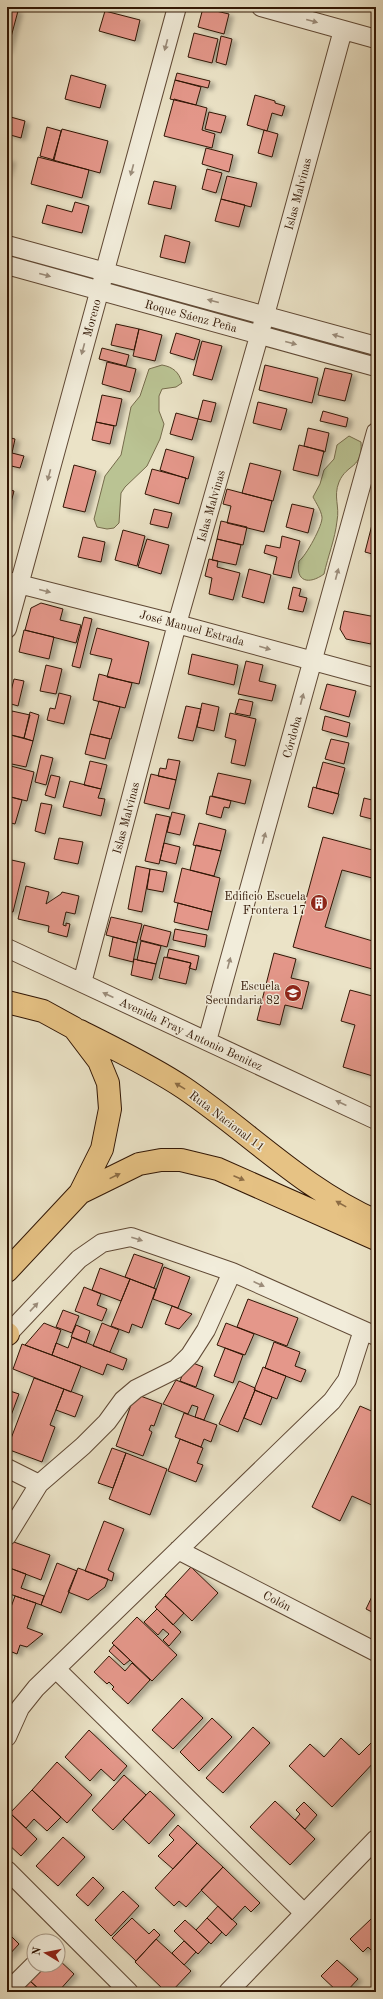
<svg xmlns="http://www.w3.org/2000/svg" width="383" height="1999" font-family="'Old Standard TT',serif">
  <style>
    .green { fill: #bac393; stroke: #766c4c }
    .building { fill: #e4978a; stroke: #311604; filter: url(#shadow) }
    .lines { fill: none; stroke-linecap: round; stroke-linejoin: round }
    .minor-casing { stroke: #604935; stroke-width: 20 }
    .trunk-casing { stroke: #311604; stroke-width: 24 }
    .minor { stroke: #f2eddb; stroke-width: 18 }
    .trunk { stroke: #e6c284; stroke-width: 22 }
    .oneway { fill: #9b8c7a }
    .oneway2 { fill: #8c6c44 }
    .labels { text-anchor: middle; stroke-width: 3; stroke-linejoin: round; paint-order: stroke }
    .street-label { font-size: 12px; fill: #311604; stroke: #f2eddb }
    .poi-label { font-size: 12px; fill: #311604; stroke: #f2eddb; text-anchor: end }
  </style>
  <defs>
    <filter id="shadow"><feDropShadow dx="4.5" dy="2.5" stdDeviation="2" flood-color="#0004"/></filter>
  </defs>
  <rect width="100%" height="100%" fill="#ebe3c7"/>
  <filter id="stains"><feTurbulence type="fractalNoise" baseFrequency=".005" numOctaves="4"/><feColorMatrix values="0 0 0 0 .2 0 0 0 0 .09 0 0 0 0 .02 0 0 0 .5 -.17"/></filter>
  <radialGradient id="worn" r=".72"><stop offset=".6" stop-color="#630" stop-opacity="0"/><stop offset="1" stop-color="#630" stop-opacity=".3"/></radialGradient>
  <path class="green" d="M162,365C173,367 179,372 182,383L176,387L162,389L159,396V411L164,424L160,439L147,466L125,487L121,493L119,523L114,528L107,529L97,527L94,519L105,476L121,455L131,407L140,396L149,369Z
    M349,436L361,442C363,469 347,463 339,482C333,497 340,506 337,521C335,539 328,556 324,574C309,585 295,582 299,561C306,556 323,525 322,517C321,510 316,503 313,497L320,484L324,470L334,459L337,445Z"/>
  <path class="building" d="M7,7H14L13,10L18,11L7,52Z
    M203,8L229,14L224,34L198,27Z
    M105,11L140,20L135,41L99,31Z
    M194,33L218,39L212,63L188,57Z
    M221,36L232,39L226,65L216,62Z
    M177,73L210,81L208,88L175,80Z
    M71,75L106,85L100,108L65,99Z
    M175,80L201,87L196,105L170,99Z
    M255,95L275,101V103L285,106L282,116L272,113L267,131L247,125Z
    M174,99L207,108L202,130L215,134L212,148L164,136Z
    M209,112L226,116L221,133L205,129Z
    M7,116L25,121L21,138L7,134Z
    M47,127L61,131L54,160L40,156Z
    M62,129L108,141L100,173L53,160Z
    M264,130L278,134L272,157L258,153Z
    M206,148L233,155L229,172L202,164Z
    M38,157L89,170L82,198L31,184Z
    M7,159L11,160L7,175Z
    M207,169L222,173L216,193L202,189Z
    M227,176L257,183L251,207L221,199Z
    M154,181L176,186L171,209L148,204Z
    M221,199L245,205L239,227L215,221Z
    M75,202L89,206L82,233L42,223L47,205L72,212Z
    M165,235L190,242L185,263L160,257Z
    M116,324L139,329L134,350L111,345Z
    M139,329L162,335L155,361L133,356Z
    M176,333L200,340L194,360L170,353Z
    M202,341L222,346L212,380L193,375Z
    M102,348L129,355L126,366L99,359Z
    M107,362L136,369L130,392L102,384Z
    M265,365L318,378L312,403L259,390Z
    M325,368L352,374L345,401L318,395Z
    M102,395L122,399L116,426L96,422Z
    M203,400L216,403L211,422L198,419Z
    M258,402L287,409L281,430L253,423Z
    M323,411L348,418L346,427L320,421Z
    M176,413L198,419L192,440L170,434Z
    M96,422L114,426L110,444L92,440Z
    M308,428L329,433L325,452L304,446Z
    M7,437L15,439L12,453L24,456L20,468L7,465Z
    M299,445L324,451L318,476L293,470Z
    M166,449L194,457L188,479L160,470Z
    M250,463L281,471L273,501L242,493Z
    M74,465L96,471L85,512L63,507Z
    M152,469L186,478L179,504L145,494Z
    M7,489L14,491L7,518Z
    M227,489L272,501L264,532L227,523L231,506L223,504Z
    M292,504L314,509L308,533L286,527Z
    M154,509L172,513L168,528L150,524Z
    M374,517H376V555L365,552Z
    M221,521L247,527L243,545L217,539Z
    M123,530L145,536L137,566L115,560Z
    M282,536L300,541L291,578L273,574L277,557L264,553L266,545L280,548Z
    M83,537L105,542L101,562L78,557Z
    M147,539L169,545L161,574L138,567Z
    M217,539L241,545L236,565L212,560Z
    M209,559L218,561L217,567L240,573L233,600L209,594L212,578L205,576Z
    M249,569L271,575L264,603L242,597Z
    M293,587L301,589L299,596L307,598L303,612L288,609Z
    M41,603L63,609L60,620L81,625L76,643L25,630L31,608Z
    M344,611L376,617V638L372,637L371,644L346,639L340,629Z
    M84,617L92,619L80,668L72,666Z
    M97,628L149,642L139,684L107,677L112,659L90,654Z
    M24,630L54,637L49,659L19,652Z
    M192,654L238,665L234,685L188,674Z
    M246,661L263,665L259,681L276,685L272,701L238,694Z
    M46,665L62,669L56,694L40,691Z
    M99,674L132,683L125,708L93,700Z
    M14,679L24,681L18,706L8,703Z
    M327,684L356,691L349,717L320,709Z
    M59,693L71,696L64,724L47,720L50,708L55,709Z
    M239,699L253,702L250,716L235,713Z
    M99,701L120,707L111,739L90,734Z
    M202,703L219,707L214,731L197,727Z
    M186,706L201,709L193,741L178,738Z
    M12,711L30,715L24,738L7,734Z
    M30,712L39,715L33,741L24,738Z
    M230,713L256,719L245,766L231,763L236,740L225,737Z
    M325,716L350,723L347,737L322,730Z
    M7,734L33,741L26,767L7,763Z
    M90,734L110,739L105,759L85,754Z
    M331,739L349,743L344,764L325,759Z
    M41,755L53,758L46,785L35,782Z
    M168,759L180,761L176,780L158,776L160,768L166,769Z
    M90,761L107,765L101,789L84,785Z
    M323,762L345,768L338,794L316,788Z
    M7,765L34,772L27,801L7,796Z
    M218,773L251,780L245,804L212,796Z
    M151,774L176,780L169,809L144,803Z
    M51,775L60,777L55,798L45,795Z
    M70,781L101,789L98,798L105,799L101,816L63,807Z
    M313,787L339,794L333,814L308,807Z
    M7,796L22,800L15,824L7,822Z
    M210,796L231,801L229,808L224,807L221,818L206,814Z
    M364,798L376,801V820L360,816Z
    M41,803L52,805L45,834L35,831Z
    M172,812L185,815L180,835L167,832Z
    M156,814L170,817L159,864L145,861Z
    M199,823L226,830L221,851L193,845Z
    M323,837L376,851V879L342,870L325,927L376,942V970L293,947Z
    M59,838L83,842L78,864L54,859Z
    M164,843L180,847L176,864L160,860Z
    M196,845L221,851L214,876L190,870Z
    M7,859L25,863L13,912L7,911Z
    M136,866L150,869L142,912L128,909Z
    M182,868L220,878L212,912L174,902Z
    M150,869L167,872L163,892L147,889Z
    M26,886L49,892L46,904L61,894L62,892L79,896L75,914L66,912L63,925L66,926V923L70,924L67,937L48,932L49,926L18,919Z
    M178,903L212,912L208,930L174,922Z
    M111,917L142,924L137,943L106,935Z
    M144,925L171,932L167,947L140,940Z
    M175,929L207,935L205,947L173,940Z
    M113,937L137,943L133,962L109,956Z
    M141,941L161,946L156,964L137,960Z
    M169,949L199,956L196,970L189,968L191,963L167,957Z
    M274,953L296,959L291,978L309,982L302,1009L285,1005L280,1025L257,1020Z
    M164,957L191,963L186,984L159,978Z
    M134,959L156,964L152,980L131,975Z
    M350,990L376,997V1077L343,1067L355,1025L341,1021Z
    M134,1254L163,1264L154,1288L125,1277Z
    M164,1267L190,1277L178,1308L153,1299Z
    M100,1268L130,1279L121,1301L92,1290Z
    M130,1279L156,1289L142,1328L132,1324L129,1333L111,1326Z
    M84,1287L101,1294L97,1305L107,1309L102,1321L75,1311Z
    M248,1299L298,1318L287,1346L237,1327Z
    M172,1306L192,1314L179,1329L165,1324Z
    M63,1310L79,1316L72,1333L56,1327Z
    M44,1323L61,1330L52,1355L25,1345Z
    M102,1323L119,1330L110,1352L93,1346Z
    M226,1323L254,1334L245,1355L217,1345Z
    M76,1325L90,1331L86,1343L71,1337Z
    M72,1337L127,1359L123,1370L107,1364L103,1375L52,1355L56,1343L68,1348Z
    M274,1342L300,1352L295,1366L306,1370L301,1382L265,1368Z
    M22,1344L81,1366L71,1392L13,1369Z
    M225,1348L243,1355L233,1383L214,1376Z
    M188,1361L203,1367L196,1387L180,1381Z
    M263,1367L286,1376L277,1399L254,1390Z
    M34,1378L64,1389L50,1425L55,1427L42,1462L7,1449Z
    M176,1380L214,1395L204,1420L195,1417L198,1407L192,1405L188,1414L163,1404Z
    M239,1381L255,1388V1390L238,1432L219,1424Z
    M64,1389L83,1396L75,1417L56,1410Z
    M7,1390L19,1394L9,1421L7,1420Z
    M255,1390L272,1397L261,1425L244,1418Z
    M135,1394L162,1404L154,1426L151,1425L149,1430L152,1432L143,1456L116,1446Z
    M360,1406L376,1413V1507L352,1496L340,1521L312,1507Z
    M184,1413L217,1425L211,1442L204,1439L201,1447L175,1437Z
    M180,1439L203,1448L197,1463L203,1465L196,1482L168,1471Z
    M112,1448L126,1453L113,1488L98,1483Z
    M126,1453L167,1469L150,1515L109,1499Z
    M104,1521L124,1529L108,1570L114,1573L112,1581L85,1571Z
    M11,1541L50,1555L41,1580L7,1567V1549Z
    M57,1563L77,1571L61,1613L41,1605Z
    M7,1567L26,1574L21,1588L44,1596L41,1605L7,1593Z
    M191,1567L218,1593L192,1621L165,1595Z
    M78,1568L108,1579L105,1587L88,1600L68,1592Z
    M376,1588V1614L366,1609Z
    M15,1596L36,1603L27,1628L43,1634L27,1647L20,1645L17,1654L7,1650V1618Z
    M165,1596L184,1613L173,1625L155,1607Z
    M157,1609L181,1632L169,1646L163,1640L169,1634L163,1629L158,1635L144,1622Z
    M137,1617L177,1655L152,1681L112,1643Z
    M114,1645L130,1660L124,1665L109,1651Z
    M109,1656L125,1671L132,1663L150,1680L128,1704L112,1689L114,1687L109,1682L107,1684L94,1672Z
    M182,1698L203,1718L173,1749L152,1730Z
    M212,1718L232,1737L199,1771L180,1752Z
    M253,1727L270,1743L223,1793L206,1778Z
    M89,1730L127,1766L114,1781L101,1769L90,1781L65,1757Z
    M341,1738L359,1755L372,1742L376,1746V1760L332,1807L289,1766L310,1744L324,1757Z
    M57,1762L92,1795L67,1823L32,1790Z
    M124,1775L146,1795L113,1830L92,1810Z
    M32,1790L61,1817L47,1831L34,1819L26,1828L10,1813Z
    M150,1791L175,1815L149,1844L123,1819Z
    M275,1801L315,1839L290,1865L250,1827Z
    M304,1802L317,1815L305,1829L295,1820L300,1814L296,1810Z
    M10,1813L37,1839L21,1856L7,1843V1816Z
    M178,1825L197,1843L173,1869L158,1856L174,1840L169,1835Z
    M63,1837L85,1857L58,1886L36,1866Z
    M197,1843L223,1867L186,1907L179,1901L174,1906L155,1888Z
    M223,1867L260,1903L251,1912L245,1906L232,1920L201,1890Z
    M93,1877L104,1888L88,1906L76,1895Z
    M123,1891L139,1906L111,1936L95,1920Z
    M218,1906L237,1924L226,1936L207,1918Z
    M132,1918L149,1934L154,1929L160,1935L136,1961L112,1938Z
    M207,1918L222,1932L211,1944L196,1930Z
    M371,1919L376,1924V1955L368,1947L363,1952L350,1939Z
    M185,1920L209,1942L198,1954L174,1931Z
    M7,1932L19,1944L7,1957Z
    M156,1939L191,1971L171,1992H166L135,1962Z
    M184,1941L196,1952L184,1965L172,1953Z
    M58,1959L74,1974L58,1992H42L30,1981L44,1965H58Z
    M337,1960L358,1979L346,1992H338L321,1976Z
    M27,1978L42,1992H19Z"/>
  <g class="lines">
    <g class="minor-casing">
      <path id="minor" d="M261,7L376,39
        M7,245L376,346
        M7,265L376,367
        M7,581L177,624L376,678
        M7,629L177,7
        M7,948L376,1120
        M82,983L177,624L265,315L343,30
        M207,1041L376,432
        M7,1335L79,1259L102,1243L131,1237L232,1272L376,1336
        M7,1468L39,1484
        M7,1536L39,1484L83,1446L107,1422L123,1400L136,1389L176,1369L190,1355L206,1330L232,1272
        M178,1550L376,1652
        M56,1669L304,1913
        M7,1737L20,1708L36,1688L332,1401L347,1380L363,1330
        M7,1870L129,1992
        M7,1992L34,1965
        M228,1992L376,1839"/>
    </g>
    <g class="trunk-casing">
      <path id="trunk" d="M7,1002L43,1011L74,1028L99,1061L108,1083L110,1109L102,1149L80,1193L7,1271
        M80,1031C115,1049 151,1066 184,1088C249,1132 303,1189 376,1221
        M80,1193L139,1164L161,1160H181L218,1169L376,1239
        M7,1334H8"/>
    </g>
    <use href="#minor" class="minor"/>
    <use href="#trunk" class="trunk"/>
  </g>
  <defs><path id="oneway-solid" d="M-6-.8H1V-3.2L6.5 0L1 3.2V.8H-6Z"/></defs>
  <g class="oneway">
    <use href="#oneway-solid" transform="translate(312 21) rotate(15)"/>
    <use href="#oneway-solid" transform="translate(166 45) rotate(105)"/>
    <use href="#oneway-solid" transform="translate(132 170) rotate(105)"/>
    <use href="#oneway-solid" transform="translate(45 275) rotate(15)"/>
    <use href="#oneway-solid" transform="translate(213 301) rotate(-165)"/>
    <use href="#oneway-solid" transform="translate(338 336) rotate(-164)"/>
    <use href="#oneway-solid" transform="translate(291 343) rotate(15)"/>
    <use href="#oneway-solid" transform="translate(83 349) rotate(105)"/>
    <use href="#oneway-solid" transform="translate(49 475) rotate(105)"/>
    <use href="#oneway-solid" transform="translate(337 574) rotate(-75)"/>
    <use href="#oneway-solid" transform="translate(45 591) rotate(14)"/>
    <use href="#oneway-solid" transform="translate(265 648) rotate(16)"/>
    <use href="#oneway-solid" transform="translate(302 699) rotate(-75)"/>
    <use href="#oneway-solid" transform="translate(264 838) rotate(-75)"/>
    <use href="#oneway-solid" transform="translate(229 963) rotate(-75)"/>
    <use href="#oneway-solid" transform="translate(108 995) rotate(-155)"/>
    <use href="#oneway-solid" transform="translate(341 1103) rotate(-155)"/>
    <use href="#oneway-solid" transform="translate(137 1239) rotate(18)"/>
    <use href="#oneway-solid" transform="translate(259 1284) rotate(24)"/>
    <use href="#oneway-solid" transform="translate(34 1307) rotate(-47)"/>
  </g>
  <g class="oneway2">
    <use href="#oneway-solid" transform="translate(180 1086) rotate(-149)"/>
    <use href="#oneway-solid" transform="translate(115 1176) rotate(-26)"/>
    <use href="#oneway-solid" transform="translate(239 1178) rotate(23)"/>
    <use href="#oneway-solid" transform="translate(341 1204) rotate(-151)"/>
  </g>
  <defs>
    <g id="building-disc" transform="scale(0.9)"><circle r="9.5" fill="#8f2418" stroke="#f2eddb"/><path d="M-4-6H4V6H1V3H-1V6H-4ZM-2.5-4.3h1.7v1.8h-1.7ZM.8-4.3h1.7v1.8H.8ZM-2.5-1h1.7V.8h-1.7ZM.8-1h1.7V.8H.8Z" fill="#fff"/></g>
    <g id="school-disc" transform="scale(0.9)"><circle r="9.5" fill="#8f2418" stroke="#f2eddb"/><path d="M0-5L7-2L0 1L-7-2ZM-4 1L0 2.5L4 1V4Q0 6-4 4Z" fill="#fff"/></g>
  </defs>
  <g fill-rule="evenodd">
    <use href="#building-disc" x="319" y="903"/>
    <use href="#school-disc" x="293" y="993"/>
  </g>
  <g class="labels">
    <g class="street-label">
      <text transform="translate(298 194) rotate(-75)" y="4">Islas Malvinas</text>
      <text transform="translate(191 316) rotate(15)" y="4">Roque Sáenz Peña</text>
      <text transform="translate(92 318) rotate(-75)" y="4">Moreno</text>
      <text transform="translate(211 506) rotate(-74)" y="4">Islas Malvinas</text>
      <text transform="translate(192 628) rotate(15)" y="4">José Manuel Estrada</text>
      <text transform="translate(292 737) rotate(-75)" y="4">Córdoba</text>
      <text transform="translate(126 818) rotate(-75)" y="4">Islas Malvinas</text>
      <text transform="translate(191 1034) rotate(25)" y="4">Avenida Fray Antonio Benitez</text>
      <text transform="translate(227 1121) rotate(37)" y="4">Ruta Nacional 11</text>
      <text transform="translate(277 1601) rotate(27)" y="4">Colón</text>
    </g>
    <g class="poi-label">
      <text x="306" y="900">Edificio Escuela<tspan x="306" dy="14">Frontera 17</tspan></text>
      <text x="280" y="990">Escuela<tspan x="280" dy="14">Secundaria 82</tspan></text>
    </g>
  </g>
  <rect width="383" height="1999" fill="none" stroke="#ebe3c7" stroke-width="24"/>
  <rect x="8" y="8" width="367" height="1983" fill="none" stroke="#311604" stroke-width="2"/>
  <rect x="12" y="12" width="359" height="1975" fill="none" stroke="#311604"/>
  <g transform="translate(46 1953) rotate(280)"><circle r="19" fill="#f2eddb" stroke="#a59785"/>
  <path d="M0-3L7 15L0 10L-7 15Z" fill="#8f2418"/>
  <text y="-6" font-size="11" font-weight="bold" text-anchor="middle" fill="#311604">N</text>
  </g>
  <rect width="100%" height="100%" filter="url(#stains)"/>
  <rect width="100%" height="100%" fill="url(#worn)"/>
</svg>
